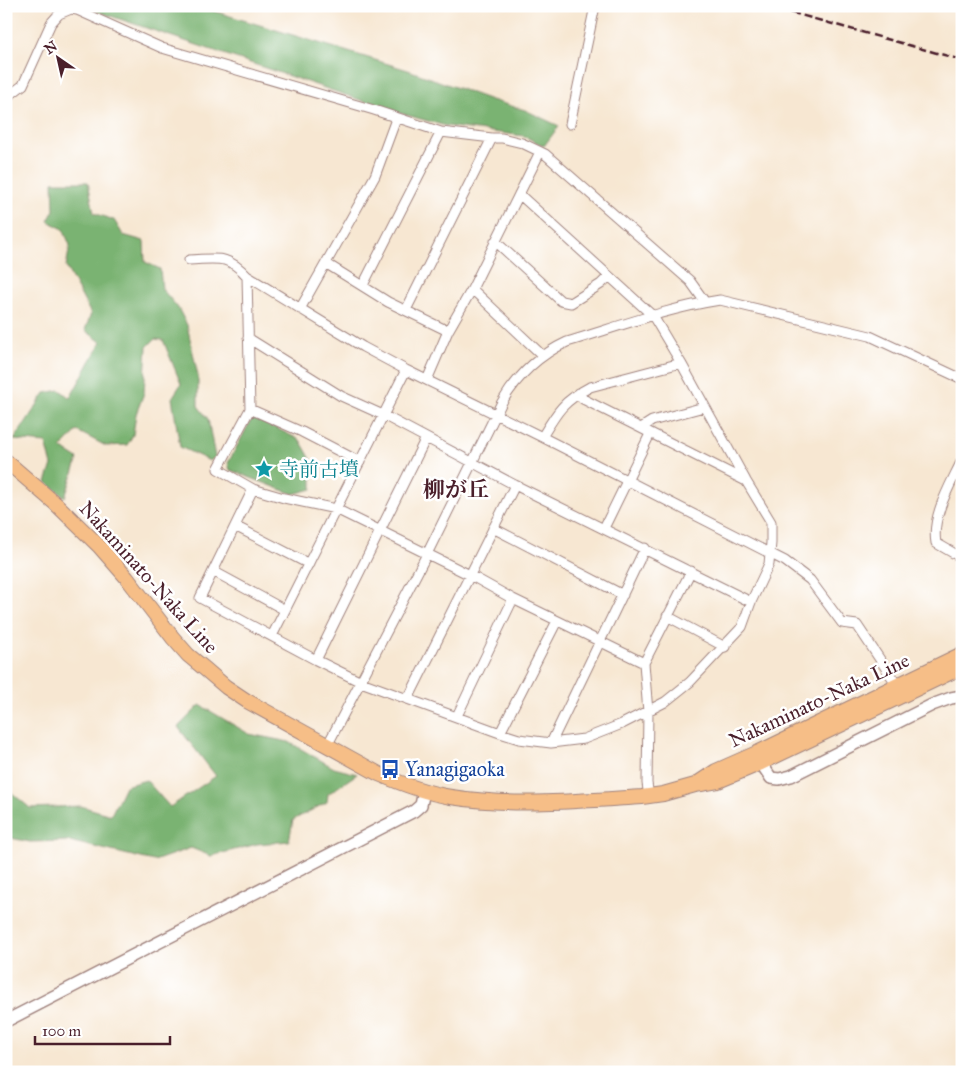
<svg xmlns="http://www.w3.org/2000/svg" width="968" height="1078" font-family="'IM FELL Great Primer','Noto Serif JP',serif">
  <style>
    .forest { fill: #7ab372; stroke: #62694e }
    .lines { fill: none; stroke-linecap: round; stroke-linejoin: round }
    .minor-casing { stroke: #a0837e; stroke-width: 11 }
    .tertiary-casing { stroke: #a0837e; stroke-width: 14 }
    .primary-casing { stroke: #a0837e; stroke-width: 16 }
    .minor { stroke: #fff; stroke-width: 9 }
    .tertiary { stroke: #fff; stroke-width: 11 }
    .primary { stroke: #f6be87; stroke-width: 14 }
    .rail { stroke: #4a1f2b; stroke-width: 2.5; stroke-dasharray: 8 4; stroke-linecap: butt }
    .labels { text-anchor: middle; stroke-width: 5; stroke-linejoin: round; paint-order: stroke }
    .culture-label { font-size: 20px; fill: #0d838f; stroke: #fff; text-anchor: start }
    .street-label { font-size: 20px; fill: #4a1f2b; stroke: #fff }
    .transit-label { font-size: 20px; fill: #164399; stroke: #fff; text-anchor: start }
    .quarter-label { font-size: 22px; font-weight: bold; fill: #4a1f2b; stroke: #fff }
  </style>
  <rect width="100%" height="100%" fill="#fff"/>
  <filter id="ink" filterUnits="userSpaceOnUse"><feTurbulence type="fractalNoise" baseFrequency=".02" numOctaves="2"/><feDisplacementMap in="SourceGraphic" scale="10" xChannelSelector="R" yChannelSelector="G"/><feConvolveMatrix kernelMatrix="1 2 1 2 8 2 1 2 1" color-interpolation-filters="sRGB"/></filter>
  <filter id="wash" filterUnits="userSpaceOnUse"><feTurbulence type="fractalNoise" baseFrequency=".0096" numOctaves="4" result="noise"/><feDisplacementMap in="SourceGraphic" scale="20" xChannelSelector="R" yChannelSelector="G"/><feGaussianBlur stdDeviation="1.12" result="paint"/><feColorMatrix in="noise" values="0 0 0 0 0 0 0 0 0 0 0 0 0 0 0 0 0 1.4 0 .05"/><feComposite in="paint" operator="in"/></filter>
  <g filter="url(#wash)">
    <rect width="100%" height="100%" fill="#f7e7d2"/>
    <path class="forest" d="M81,6H197L408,70L491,100L525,110L559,126L544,146L524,136L446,126L399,113Z
      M53,182H88L94,213L114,220L123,235L144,241L145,262L160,269L162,289L178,308L187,325L198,376V406L208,419L215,457L210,461L180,447L172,398L181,384L163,340L155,339L147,347L144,393L136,414L133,435L127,445L106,446L77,431L61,448L78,459L65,497L46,482L52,465L46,443L14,440L45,393L60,390L70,398L101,342L85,330L91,314L66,267L70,245L63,229L48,221L54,210Z
      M258,419L300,440L312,461V489L293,494L230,470L228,463L251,420Z
      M200,705L249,734L289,742L334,768L357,774L328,794L327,802L293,820L289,841L257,844L211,856L191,848L154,861L69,841L30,842L6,837V788L30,808L81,806L111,815L125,786L146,780L170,807L216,776L178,727Z"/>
  </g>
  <g filter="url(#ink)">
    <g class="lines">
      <g class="minor-casing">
        <path id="minor" d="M6,98L23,85L51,23L59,14L71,9L77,10L162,48L374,110L441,132L492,138H502L522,143L545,154L690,281L705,302
          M570,124L595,6
          M495,241L561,301L571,303L601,284L609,276
          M189,260C217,259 227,254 247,276L363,347L406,370L542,437L785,561L810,580L842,623L857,625L897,685
          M327,264L388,302L448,331
          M247,276L250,409L218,469L253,489L284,498L336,509L470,575L513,599L644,663
          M363,285L441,132
          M472,289L543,356
          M300,309L375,176L396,119
          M406,310L492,138
          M248,338L341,396L383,415L515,485L751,602
          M427,380L448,331L472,289L540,152
          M578,393L583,399L746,481
          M250,409L302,432L360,462
          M641,428L652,421L704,407
          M542,437C557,412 563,401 590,387L681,363
          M962,460C951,484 931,516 936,543L962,558
          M253,489L200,598L316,660L361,682L500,733L519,739L551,743L584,739L622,724L665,702L690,682L742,627L751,602L769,564L771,543V522L746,481L681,363L653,316L519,194
          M235,526L309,564
          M493,528L623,595
          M604,528L650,434
          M213,571L285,610
          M667,616L725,647
          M272,636L406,370
          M316,660L426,438
          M408,699L515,485
          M457,716L513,599
          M500,733L557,621
          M551,743L645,548
          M327,746L427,554L502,402C518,375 539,355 567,342C617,327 668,308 720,300L870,336L962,379
          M649,797L647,783L648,712L644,663L691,571"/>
      </g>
      <g class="tertiary-casing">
        <path id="tertiary" d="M761,763L771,778L779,779L791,776L932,705L951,698L962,696
          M6,1021L414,811L421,805L424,791"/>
      </g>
      <g class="primary-casing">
        <path id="primary" d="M6,461L56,504L99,546L127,578L173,638L188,655L205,669L226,687L247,701L379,774C402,784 426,793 451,797C514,807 579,801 642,797L663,794L695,785L718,781L761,763L962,667
          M698,783L716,771L759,752L962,654"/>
      </g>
      <use href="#minor" class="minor"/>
      <use href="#tertiary" class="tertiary"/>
      <use href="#primary" class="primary"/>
      <path class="rail" d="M768,6L962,60"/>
    </g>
  </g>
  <defs>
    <g id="sight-bare" transform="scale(1.5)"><path d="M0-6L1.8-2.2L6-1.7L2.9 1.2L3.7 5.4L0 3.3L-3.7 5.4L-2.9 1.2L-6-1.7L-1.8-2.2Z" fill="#0f9aa8" stroke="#fff" stroke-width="2.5" paint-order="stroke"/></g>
    <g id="bus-bare" transform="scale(1.5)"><path d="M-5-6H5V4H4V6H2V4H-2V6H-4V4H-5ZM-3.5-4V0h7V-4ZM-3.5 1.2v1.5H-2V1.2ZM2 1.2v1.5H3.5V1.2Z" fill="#1a4fb4" stroke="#fff" stroke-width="2.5" paint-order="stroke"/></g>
  </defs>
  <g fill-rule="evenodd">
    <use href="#sight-bare" x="264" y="469"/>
    <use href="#bus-bare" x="390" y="769"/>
  </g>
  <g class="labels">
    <g class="culture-label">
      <text x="279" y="476">寺前古墳</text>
    </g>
    <g class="street-label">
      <text transform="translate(149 577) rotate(48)" y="7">Nakaminato-Naka Line</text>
      <text transform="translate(819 700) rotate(-25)" y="7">Nakaminato-Naka Line</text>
    </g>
    <g class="transit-label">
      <text x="405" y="776">Yanagigaoka</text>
    </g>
    <g class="quarter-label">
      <text x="456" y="497">柳が丘</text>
    </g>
  </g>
  <rect width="968" height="1078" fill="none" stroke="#fff" stroke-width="25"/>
  <g transform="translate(58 58) rotate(326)" stroke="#ffffff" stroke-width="4" paint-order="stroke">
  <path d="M0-4L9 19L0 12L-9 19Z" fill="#4a1f2b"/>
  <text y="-8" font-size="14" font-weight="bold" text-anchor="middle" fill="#4a1f2b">N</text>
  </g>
  <path d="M35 1036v8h135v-8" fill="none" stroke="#4a1f2b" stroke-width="2.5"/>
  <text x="42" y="1036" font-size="15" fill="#4a1f2b" stroke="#ffffff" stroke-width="4" paint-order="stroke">100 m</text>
</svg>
